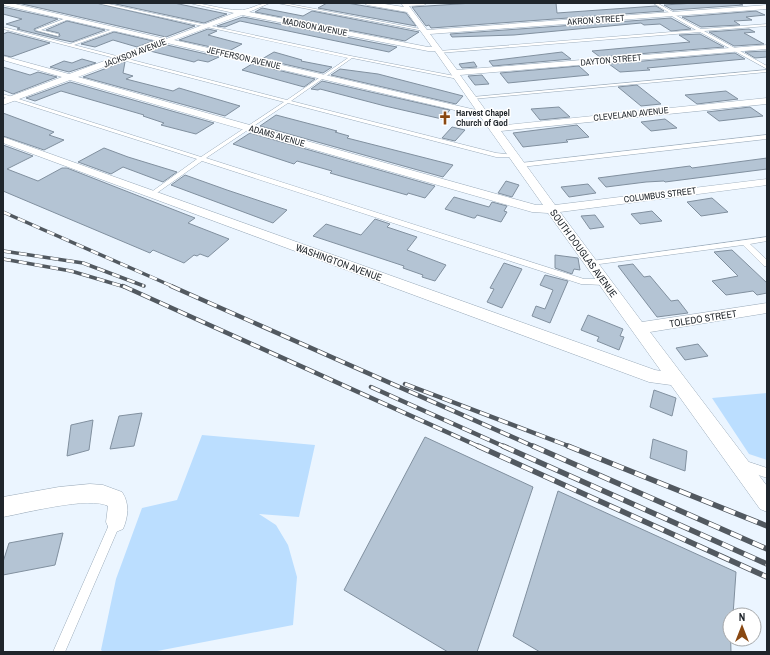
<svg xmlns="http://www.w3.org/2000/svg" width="770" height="655" font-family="'Archivo Narrow',sans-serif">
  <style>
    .green { fill: #bbdeff }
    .building { fill: #b4c4d4; stroke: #81909f }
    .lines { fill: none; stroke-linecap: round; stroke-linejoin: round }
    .lane-casing { stroke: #9cacbb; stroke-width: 1 }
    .street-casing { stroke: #9cacbb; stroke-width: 1 }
    .lane { fill: #fff; fill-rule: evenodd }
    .street { fill: #fff; fill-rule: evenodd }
    .rail-far2-casing { stroke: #525960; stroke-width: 3.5 }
    .rail-far1-casing { stroke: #525960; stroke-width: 4.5 }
    .rail-casing { stroke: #525960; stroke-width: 5.5 }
    .rail-far2 { stroke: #fff; stroke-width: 2.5; stroke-dasharray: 8; stroke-linecap: butt }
    .rail-far1 { stroke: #fff; stroke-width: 3; stroke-dasharray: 10; stroke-linecap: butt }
    .rail { stroke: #fff; stroke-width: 4; stroke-dasharray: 12; stroke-linecap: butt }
    .labels { text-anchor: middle; stroke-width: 3; stroke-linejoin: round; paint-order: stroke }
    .far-street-label { font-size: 9px; fill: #1f252b; stroke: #fff }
    .far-poi-label { font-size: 9px; font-weight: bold; fill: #1f252b; stroke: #fff; text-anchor: start }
    .street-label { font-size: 10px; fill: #1f252b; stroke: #fff }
  </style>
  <rect width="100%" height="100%" fill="#ebf5ff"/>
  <path class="green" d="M767,393V460L749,454L712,398Z
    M202,435L315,445L299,517L259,514L276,525L288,545L297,577L293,625L152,652H103L101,650L116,579L142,508L177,500Z"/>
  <path class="building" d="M18,3H96L195,26L166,37Z
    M111,3H174L227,14L204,23Z
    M327,3H347L406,13L416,26L318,8Z
    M473,3H556L557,13L656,6L664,11L431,28L429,25L426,26L412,7Z
    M695,3H737L743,5L673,10L664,5Z
    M3,7L58,19L34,29L35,31L58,37L60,36L59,33L46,30L67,21L105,30L72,42L58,39L17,29L20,28L6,24L22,19L3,14Z
    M262,8L303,16L312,11L419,32L405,41L255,12Z
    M756,11L765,15L746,17L752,20L734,21L740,25L701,27L682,17Z
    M243,17L397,47L389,52L240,21L225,27L217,26Z
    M671,18L691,29L671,31L660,24L644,25L641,23L514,35L452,37L450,34Z
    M208,29L217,31L208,35L242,44L229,51L179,40Z
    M749,29L755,32L744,33L764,44L734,46L709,32Z
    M8,32L50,43L11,57L3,55V34Z
    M114,32L153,41L137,47L113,40L95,47L81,44Z
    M700,34L724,47L600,57L592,51L690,42L679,35Z
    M167,45L219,57L208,62L198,60L194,62L150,51Z
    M767,51V57L755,58L745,52Z
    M274,52L302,60L301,61L332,67L323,73L262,59Z
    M562,52L571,59L493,66L489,61Z
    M735,53L745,59L647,68L650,70L620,72L609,64Z
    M82,59L96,63L69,72L50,67L64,61L72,63Z
    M123,62H125L123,73L133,76L126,79L173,91L179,88L240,106L225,116L83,77Z
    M474,62L477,67L462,68L459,64Z
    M252,64L315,79L304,87L242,70Z
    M579,66L589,75L508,83L500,73Z
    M3,67L30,75L38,72L57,77L13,94L3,90Z
    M340,69L378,74L463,96L456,104L331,75Z
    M482,75L489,84L475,85L468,76Z
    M322,81L450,110L442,119L385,106L320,89L318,90L311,89Z
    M70,82L214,123L196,134L161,125L164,123L143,116L144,115L61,91L35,101L26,98Z
    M637,85L661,104L641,106L618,87Z
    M726,91L738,99L697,104L685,95Z
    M559,107L570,117L540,120L531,109Z
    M750,107L763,116L719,121L707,112Z
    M3,113L54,132L49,135L64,140L44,150L3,136Z
    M276,115L337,131L335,132L349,136L347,138L453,165L443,177L260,126Z
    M665,119L677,128L651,131L641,122Z
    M577,125L589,137L566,140L568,142L523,147L513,133Z
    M452,127L465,130L455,141L442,138Z
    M250,133L435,186L425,198L408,193L407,195L330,173L332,171L297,161L294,164L233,144Z
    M3,145L33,156L7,169L38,181L62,168H67L195,218L188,223L229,239L208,257L200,254L197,256L194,255L184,263L153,250L150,253L3,191Z
    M104,148L128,157L177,172L163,182L123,167L111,174L78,162Z
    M767,158V169L665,182L664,181L646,182L606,187L598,178L690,166L692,168Z
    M185,175L227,190L287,210L273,223L171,185Z
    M506,181L519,185L512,197L498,193Z
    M588,184L596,193L569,197L561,187Z
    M454,197L489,207L492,202L507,206L504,211L507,212L501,222L477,215L475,218H473L445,209Z
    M712,198L728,212L701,216L687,202Z
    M652,211L662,221L640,224L631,214Z
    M595,215L604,227L590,229L581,216Z
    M375,219L390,224L387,227L417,237L407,250L446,265L435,281L422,277L423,275L403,268L404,266L313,236L326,224L361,235Z
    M732,250L767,283V293L757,295L753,291L726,295L712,281L738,276L714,252Z
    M555,255L578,258L580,270L574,269L572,274L555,268Z
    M504,263L522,269L502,308L487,302L494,289L490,288Z
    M633,264L644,277L650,276L671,301L678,300L688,313L657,317L618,266Z
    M545,275L568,281L550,323L532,316L536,306L545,309L553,290L540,285Z
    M588,315L623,329L620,336L624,337L619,350L597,341L599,337L581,330Z
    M698,344L708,356L685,360L676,348Z
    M654,390L676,398L672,416L650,407Z
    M142,413L134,446L110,449L119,416Z
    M93,420L89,450L67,456L71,425Z
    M425,437L533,487L477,652H448L344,590Z
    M653,439L687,451L685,471L650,458Z
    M558,491L736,572L733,615H730L731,652H540L513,636Z
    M63,533L55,565L3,575V562L9,543Z"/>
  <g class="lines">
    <g class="lane-casing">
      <path id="lane" d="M97,3H104L351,56L460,77V79H458L352,58L291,101L496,153L516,155V157H496L288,103L206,158L584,279H604L608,282L604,285L581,284L202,161L154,195H150V193L197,159L3,97V94L201,157L284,102L3,29V27L70,44L116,28V30L74,45L287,100L348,58Z
        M277,3H284L426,30L424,31Z
        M653,3H657L675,13V15L701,29L767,24V26L704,31L767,66V69L700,32L439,53L437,52L439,51L696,30L670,15V13Z
        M69,17L72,18L41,30L58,34V36L35,30Z
        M767,70V72L473,99L471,98L473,97Z
        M767,135V139L521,167L518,165L521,163Z
        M767,237V241L750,244L767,260V266H764L743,245L592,265L588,263L592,261Z
        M743,460L767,468V478L739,468L738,465L739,462Z
        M116,517L120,518L121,522L65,652H53L112,518Z"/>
    </g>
    <g class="street-casing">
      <path id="street" d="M3,3H11L166,39L234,13L189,3C206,3 222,10 239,10C248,11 258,3 270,3L249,12L428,47H432L407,12L367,5L364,3H378L404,7L401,3H427L424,5L409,6L427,30L767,5V9L430,34L457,70L767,45V49L460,75L497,126L767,98V104L501,131L555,205L767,179V185L560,212L642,322L767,303V313L650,332L767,486V512L760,509L671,385L649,382L3,143V137L655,370L661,371L548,213L532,212L70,80L3,105V99L62,77L3,60V56L69,74L158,41L3,5ZM242,15L428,51H435L476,110L174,40ZM167,43L480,116L543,205H536L78,77Z
        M90,484L103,485L122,492C130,504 128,517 123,529L116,532L109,529L106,522L108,506C90,496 25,513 3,517V497L59,487Z"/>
    </g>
    <use href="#lane" class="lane"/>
    <use href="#street" class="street"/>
    <g class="rail-far2-casing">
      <path id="rail-far2" d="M3,212L174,287
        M3,251L83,263L144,286
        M3,259L71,271L125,287"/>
    </g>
    <g class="rail-far1-casing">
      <path id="rail-far1" d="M123,286L480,447
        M171,286L535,447
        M405,384L571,447
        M371,387L505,447"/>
    </g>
    <g class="rail-casing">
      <path id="rail" d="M478,446L767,577
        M503,446L767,564
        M533,446L767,549
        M568,446L767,526"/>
    </g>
    <use href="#rail-far2" class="rail-far2"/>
    <use href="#rail-far1" class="rail-far1"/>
    <use href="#rail" class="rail"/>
  </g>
  <defs>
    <g id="church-bare" transform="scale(1.08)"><path d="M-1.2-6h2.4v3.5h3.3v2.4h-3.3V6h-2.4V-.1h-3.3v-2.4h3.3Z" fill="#894812" stroke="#fff" stroke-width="2.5" paint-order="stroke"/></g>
  </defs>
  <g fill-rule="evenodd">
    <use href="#church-bare" x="445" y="118"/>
  </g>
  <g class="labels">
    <g class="far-street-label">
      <text transform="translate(596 20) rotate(-4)" y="3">AKRON STREET</text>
      <text transform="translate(315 27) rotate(11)" y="3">MADISON AVENUE</text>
      <text transform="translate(135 53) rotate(-21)" y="3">JACKSON AVENUE</text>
      <text transform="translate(244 58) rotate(13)" y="3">JEFFERSON AVENUE</text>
      <text transform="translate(611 60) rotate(-5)" y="3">DAYTON STREET</text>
      <text transform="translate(631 114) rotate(-6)" y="3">CLEVELAND AVENUE</text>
      <text transform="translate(277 136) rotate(16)" y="3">ADAMS AVENUE</text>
      <text transform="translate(660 195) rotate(-7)" y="3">COLUMBUS STREET</text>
    </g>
    <g class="far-poi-label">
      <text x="456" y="116">Harvest Chapel<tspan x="456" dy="10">Church of God</tspan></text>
    </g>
    <g class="street-label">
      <text transform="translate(584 253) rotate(54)" y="4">SOUTH DOUGLAS AVENUE</text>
      <text transform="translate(339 262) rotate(20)" y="4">WASHINGTON AVENUE</text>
      <text transform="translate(703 318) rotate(-9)" y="4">TOLEDO STREET</text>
    </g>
  </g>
  <rect width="770" height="655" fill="none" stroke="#1f252b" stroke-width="8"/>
  <g transform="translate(742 627)"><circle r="19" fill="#ffffff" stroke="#a5a8aa"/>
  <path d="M0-3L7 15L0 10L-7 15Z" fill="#894812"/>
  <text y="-6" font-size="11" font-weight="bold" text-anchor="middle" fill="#1f252b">N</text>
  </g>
</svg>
